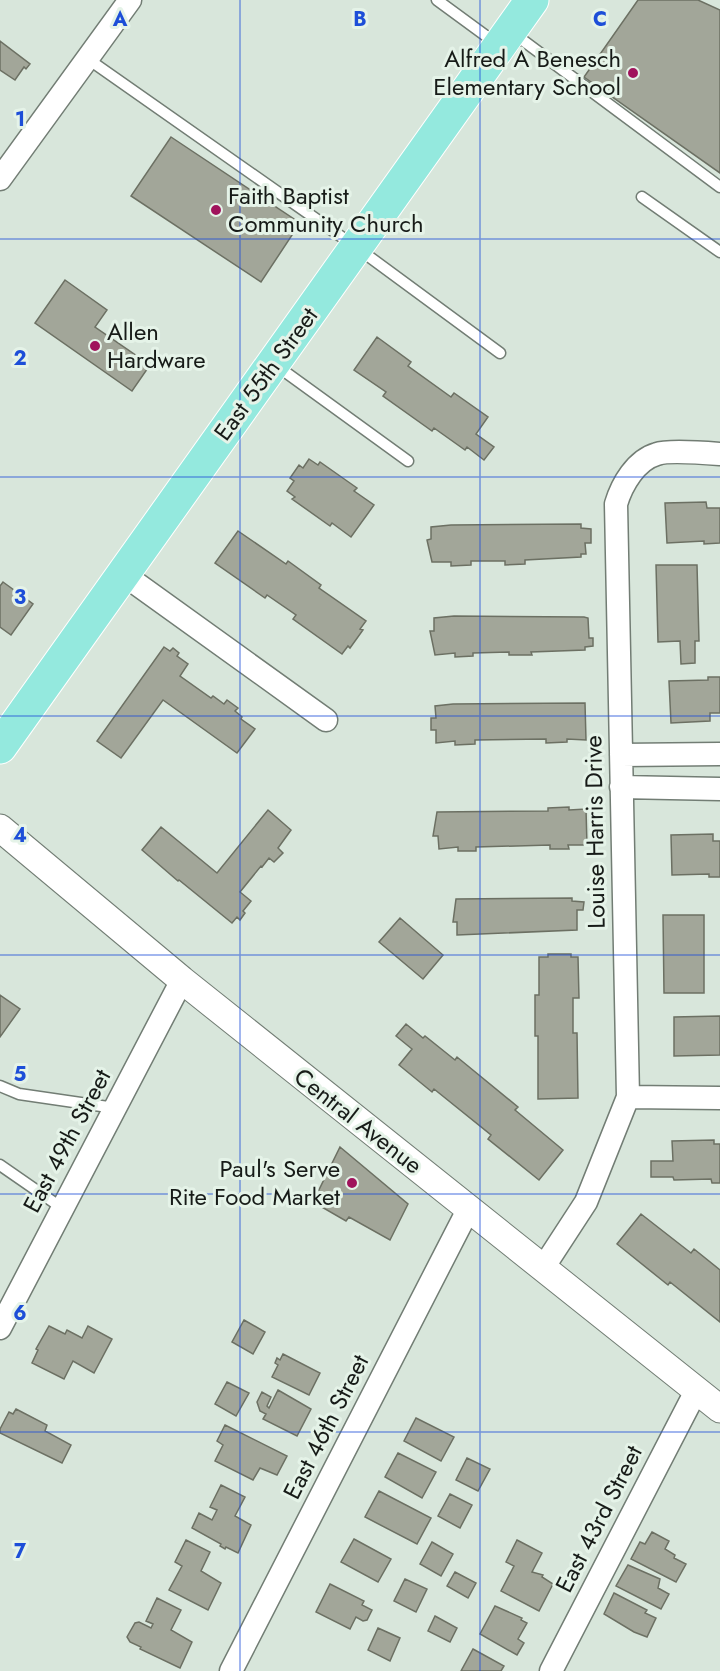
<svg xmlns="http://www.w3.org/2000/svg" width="720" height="1671" font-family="Jost,sans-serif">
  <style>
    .building { fill: #a2a699; stroke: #6c7063; stroke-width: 1.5 }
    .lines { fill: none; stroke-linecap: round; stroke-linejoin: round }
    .service-casing { stroke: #727d74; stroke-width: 13 }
    .minor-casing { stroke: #727d74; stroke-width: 25 }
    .tertiary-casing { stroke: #727d74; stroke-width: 29 }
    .primary-casing { stroke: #fff; stroke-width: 35 }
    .service { stroke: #fff; stroke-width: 10 }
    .minor { stroke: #fff; stroke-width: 22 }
    .tertiary { stroke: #fff; stroke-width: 27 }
    .primary { stroke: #94e9de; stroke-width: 33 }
    .grid { fill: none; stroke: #1d4ed8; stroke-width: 1.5; stroke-opacity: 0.55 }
    .poi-dot { fill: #a0135c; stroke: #e5f3e8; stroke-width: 2 }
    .labels { text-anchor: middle; stroke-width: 6; stroke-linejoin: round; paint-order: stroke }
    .poi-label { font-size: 24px; fill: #171b18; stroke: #e5f3e8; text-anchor: end }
    .street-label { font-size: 24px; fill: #171b18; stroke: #e5f3e8 }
    .grid-label { font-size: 20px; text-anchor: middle; font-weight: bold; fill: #1d4ed8; stroke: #e5f3e8; stroke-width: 6; stroke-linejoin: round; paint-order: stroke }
  </style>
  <rect width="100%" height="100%" fill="#d8e6db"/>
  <path class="building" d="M638,0H698L720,10V173L584,77Z
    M0,41L30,64L26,69L24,67L15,80L0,70Z
    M171,137L300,223L261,282L131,196Z
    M65,280L107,310L95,327L150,365L132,391L35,323Z
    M377,337L411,362L408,366L451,397L454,393L488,417L476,434L494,447L484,460L467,447L465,450L434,428L432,431L383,396L386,392L354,370Z
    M309,459L318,465L320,462L357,488L354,491L374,505L351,537L332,523L330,526L292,499L295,497L287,491L294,481L290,478L299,465L303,468Z
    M706,502L707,508H720V543L704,544V541L667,543L665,503Z
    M581,524V528L591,529V543H585L586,554H581V557L525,560V564L505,565V561H471V565L451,566V562H432L427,540L431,539V527L451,525Z
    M238,531L286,564L288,561L321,585L319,588L366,621L360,629L363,630L350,648L348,646L342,654L293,619L296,615L267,595L265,598L215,563Z
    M656,565H697L699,641H695V663L681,664L680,641L658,642Z
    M3,582L33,604L11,635L0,627V586Z
    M454,616L584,617L588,618L589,638H593V646L585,647V650L531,652L532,655H509V652L473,653V656L455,657V653L435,655L430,631H434V618Z
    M164,647L170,651L173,648L179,653L177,656L188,664L180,676L211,698L213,696L224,704L227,700L238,708L235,711L242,717L241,719L255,729L237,753L163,700L121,758L97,741Z
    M708,677H720V713H710V721L671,723L669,681L708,680Z
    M585,703L586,740L567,739V742L546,743V739L475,740V744L455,745V741L436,743V730H431V718H436L435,706L453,704Z
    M569,807V810L586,809L587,845H568L569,849H550V845L476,847V851H458V847L439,849L438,836H433L437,812L548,811V808Z
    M268,810L291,830L278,848L283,853L274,862L269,858L262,867L261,866L240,892L251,901L243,911L245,913L240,920L237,917L232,923L179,880L178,881L142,850L161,827L217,873Z
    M713,834V841H720V877H709V874L672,875L671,835Z
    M572,898V901L584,902L583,910H577V930L457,935V922H453L456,899Z
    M663,915H704V993H664Z
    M400,918L443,955L423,979L379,942Z
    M548,954H571V957H578L579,998H573V1033H577L578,1098L538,1099V1036H535V995H539V957H548Z
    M0,995L20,1009L0,1037Z
    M720,1016V1055L674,1056V1017Z
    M406,1024L423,1038L425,1036L455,1060L457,1057L518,1107L515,1110L563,1150L539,1180L488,1139L491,1135L434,1089L432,1092L399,1065L412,1049L396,1036Z
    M714,1140V1144H720V1183H712L711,1179L674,1180L673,1177H651V1161H673L672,1141Z
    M340,1147L408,1204L390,1240L349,1217L346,1221L313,1202Z
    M641,1214L691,1253L694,1249L720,1270V1322L670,1282L668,1285L617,1244Z
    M244,1320L265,1332L253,1354L232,1342Z
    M49,1326L65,1334L67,1330L82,1338L88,1326L112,1339L94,1373L73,1361L64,1379L32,1363L38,1350L36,1349Z
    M283,1354L320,1373L309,1395L272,1377L278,1365L275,1363L277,1358L280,1360Z
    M227,1382L249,1393L236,1416L215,1404Z
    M278,1390L311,1409L297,1436L263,1419L266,1414L260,1411L257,1402L262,1392L271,1397L267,1406L269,1408Z
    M16,1409L47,1425L45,1431L71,1445L62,1463L0,1433V1429L9,1412L13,1414Z
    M416,1418L454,1437L441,1461L404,1441Z
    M225,1425L287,1456L277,1475L260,1468L253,1480L215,1461L223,1445L217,1441Z
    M398,1453L436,1472L422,1498L385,1477Z
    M467,1458L490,1469L478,1491L456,1480Z
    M221,1485L245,1497L235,1516L251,1525L238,1553L226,1547L225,1549L220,1546L221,1544L192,1528L199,1513L212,1520L217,1510L210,1507Z
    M379,1491L431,1518L417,1544L365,1517Z
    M450,1494L472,1505L460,1528L438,1516Z
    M652,1532L669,1541L665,1549L675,1555L674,1558L686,1564L676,1582L631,1559L640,1542L645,1544Z
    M354,1539L391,1559L378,1582L341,1562Z
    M186,1540L210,1552L201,1571L221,1583L208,1610L169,1590L182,1566L175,1562Z
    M517,1540L542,1553L532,1572L543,1575L542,1577L553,1584L539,1611L501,1591L514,1566L506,1562Z
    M432,1542L453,1554L441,1576L420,1564Z
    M628,1565L660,1579L658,1588L669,1594L661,1609L616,1586Z
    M455,1572L476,1583L468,1598L447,1586Z
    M405,1579L427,1589L416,1612L394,1601Z
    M330,1584L364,1601L362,1605L372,1610L367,1620L363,1621L356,1617L350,1629L316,1612Z
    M614,1593L647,1610L645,1613L656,1618L647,1637L634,1632L604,1614Z
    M157,1598L181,1610L171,1630L192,1642L180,1668L140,1649L141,1647L130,1642L127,1637L135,1623L139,1622L151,1628L153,1624L146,1621Z
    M495,1606L522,1618L521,1620L527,1623L518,1639L524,1643L517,1655L480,1634Z
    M435,1616L457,1628L450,1642L428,1631Z
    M378,1628L400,1638L390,1661L368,1650Z
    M473,1649L504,1666L501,1671H461Z"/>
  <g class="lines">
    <g class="service-casing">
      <path id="service" d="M437,0L497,44
        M513,33L720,187
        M88,59L356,247L500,353
        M642,197L720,252
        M277,366L408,461
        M0,1086L19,1094L115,1108
        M0,1165L62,1208"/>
    </g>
    <g class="minor-casing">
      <path id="minor" d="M0,179L130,0
        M123,574L326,720
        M621,755L720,754
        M621,787L720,789
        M628,1097L720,1098
        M543,1268L586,1202L628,1097L616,504C622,484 636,460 657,454C668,450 707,453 720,454
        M0,1328L182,980
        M231,1671L469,1208
        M551,1671L696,1391"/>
    </g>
    <g class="tertiary-casing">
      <path id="tertiary" d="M0,828L182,980L720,1409"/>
    </g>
    <g class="primary-casing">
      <path id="primary" d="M0,747L532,0"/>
    </g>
    <use href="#service" class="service"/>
    <use href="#minor" class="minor"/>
    <use href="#tertiary" class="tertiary"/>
    <use href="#primary" class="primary"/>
  </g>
  <path class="grid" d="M240,0V1671M480,0V1671M0,239H720M0,477H720M0,716H720M0,955H720M0,1194H720M0,1432H720"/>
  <g class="poi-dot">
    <circle cx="633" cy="73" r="6"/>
    <circle cx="216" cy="210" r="6"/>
    <circle cx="95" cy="346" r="6"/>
    <circle cx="352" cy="1183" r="6"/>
  </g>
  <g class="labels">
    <g class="poi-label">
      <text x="621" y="67">Alfred A Benesch<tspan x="621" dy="28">Elementary School</tspan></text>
      <text x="228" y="204" text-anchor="start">Faith Baptist<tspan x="228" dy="28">Community Church</tspan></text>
      <text x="107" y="340" text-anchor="start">Allen<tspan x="107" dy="28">Hardware</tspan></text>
      <text x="340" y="1177">Paul's Serve<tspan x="340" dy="28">Rite Food Market</tspan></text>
    </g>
    <g class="street-label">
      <text transform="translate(266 374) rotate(-54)" y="8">East 55th Street</text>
      <text transform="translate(595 832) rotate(-91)" y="8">Louise Harris Drive</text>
      <text transform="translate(358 1121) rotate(38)" y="8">Central Avenue</text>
      <text transform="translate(67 1141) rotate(-62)" y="8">East 49th Street</text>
      <text transform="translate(326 1427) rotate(-63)" y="8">East 46th Street</text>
      <text transform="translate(599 1519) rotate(-63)" y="8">East 43rd Street</text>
    </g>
  </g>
  <g class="grid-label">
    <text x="120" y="26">A</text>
    <text x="360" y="26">B</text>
    <text x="600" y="26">C</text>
    <text x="20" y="126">1</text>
    <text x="20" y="365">2</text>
    <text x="20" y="604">3</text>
    <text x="20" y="842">4</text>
    <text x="20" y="1081">5</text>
    <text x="20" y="1320">6</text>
    <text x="20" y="1558">7</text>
  </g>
</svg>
